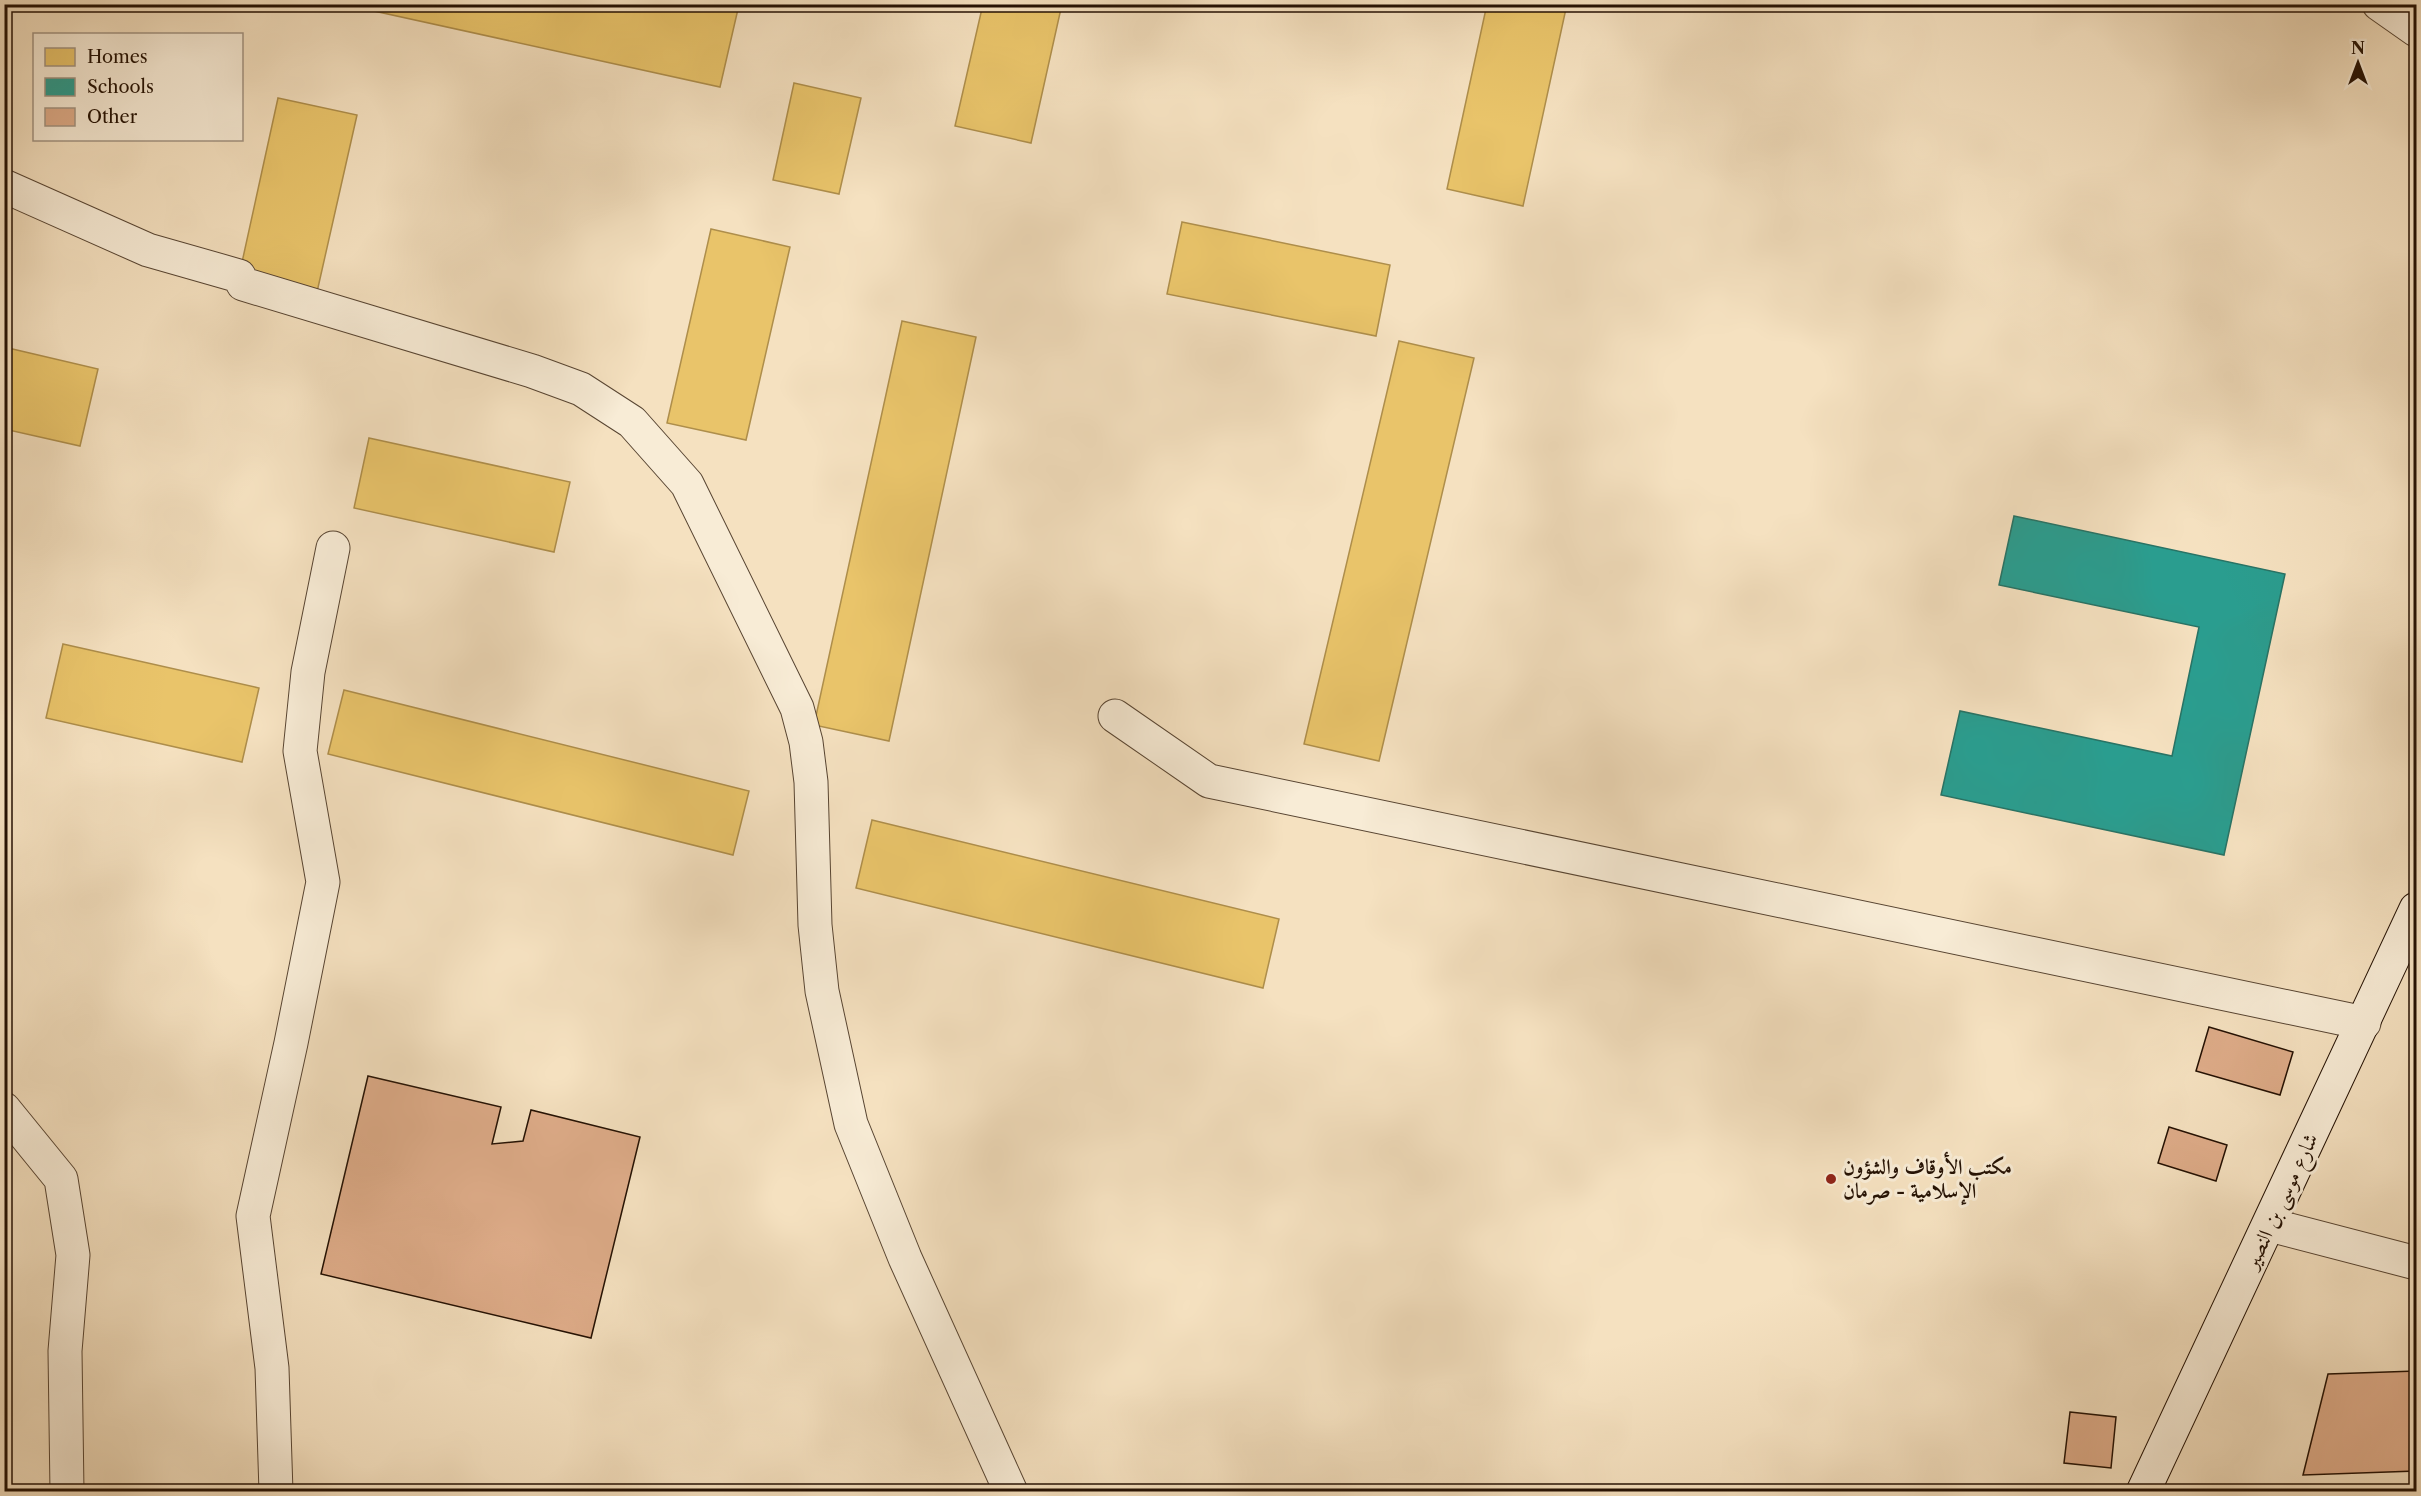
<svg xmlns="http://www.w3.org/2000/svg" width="2421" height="1496" font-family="'Libre Caslon Text',Amiri,serif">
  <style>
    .homes { fill: #e9c46a; stroke: #ae8e4b; stroke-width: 1.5 }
    .schools { fill: #2a9d8f; stroke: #287365; stroke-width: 1.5 }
    .building { fill: #deac89; stroke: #241103; stroke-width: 1.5 }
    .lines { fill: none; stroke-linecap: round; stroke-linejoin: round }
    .street-casing { stroke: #584532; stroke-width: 35 }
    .secondary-casing { stroke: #241103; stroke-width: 35 }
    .street { stroke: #f8ecd6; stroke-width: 33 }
    .secondary { stroke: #f8ecd6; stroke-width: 33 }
    .poi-dot { fill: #8f2418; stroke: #f8ecd6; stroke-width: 2 }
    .labels { text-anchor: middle; stroke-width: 6; stroke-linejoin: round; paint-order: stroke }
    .poi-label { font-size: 21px; font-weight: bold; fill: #241103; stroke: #f8ecd6; text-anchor: start }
    .street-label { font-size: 21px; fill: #241103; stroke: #f8ecd6 }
  </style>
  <rect width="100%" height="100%" fill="#f5e1c0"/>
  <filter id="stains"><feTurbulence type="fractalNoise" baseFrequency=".00333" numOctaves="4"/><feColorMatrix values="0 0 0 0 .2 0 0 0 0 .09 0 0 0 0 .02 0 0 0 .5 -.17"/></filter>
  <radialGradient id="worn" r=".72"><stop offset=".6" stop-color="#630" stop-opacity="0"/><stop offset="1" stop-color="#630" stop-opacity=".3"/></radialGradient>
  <path class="homes" d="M342,4H715L738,9L720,87Z
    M983,4H1062L1031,143L955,126Z
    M1487,4H1567L1523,206L1447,189Z
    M794,83L861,98L839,194L773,180Z
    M278,98L357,115L317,292L239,276Z
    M1182,222L1390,265L1376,336L1167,294Z
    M711,229L790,247L746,440L667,423Z
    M902,321L976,337L889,741L814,725Z
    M1399,341L1474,358L1379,761L1304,744Z
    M4,347L98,369L80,446L4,429Z
    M369,438L570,482L554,552L354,508Z
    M63,644L259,688L242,762L46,718Z
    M344,690L749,791L733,855L328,754Z
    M872,820L1279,919L1263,988L856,888Z"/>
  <path class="schools" d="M2014,516L2285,574L2224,855L1941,795L1960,711L2172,756L2199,627L1999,585Z"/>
  <path class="building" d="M2209,1027L2293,1052L2280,1095L2196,1071Z
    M368,1076L501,1107L492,1144L523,1141L531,1110L640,1137L591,1338L321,1274Z
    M2169,1127L2227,1145L2216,1181L2158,1163Z
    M2416,1371V1471L2303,1475L2328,1374Z
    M2070,1412L2116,1417L2111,1468L2064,1463Z"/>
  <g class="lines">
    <g class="street-casing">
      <path id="street" d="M2379,4L2416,30
        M4,186L148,250L239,276L243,284L532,371L581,389L632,422L687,484L797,708L806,742L811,782L815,925L822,991L851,1124L905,1258L1011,1492
        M1115,716L1209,781L2364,1023
        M4,1109L61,1179L73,1255L65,1351L67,1492
        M2270,1225L2416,1263
        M276,1492L272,1368L253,1216L291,1043L323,882L300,751L308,672L333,548"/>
    </g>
    <g class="secondary-casing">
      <path id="secondary" d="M2143,1492L2416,909"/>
    </g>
    <use href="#street" class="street"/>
    <use href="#secondary" class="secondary"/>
  </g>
  <circle class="poi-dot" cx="1831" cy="1179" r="6"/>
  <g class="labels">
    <g class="poi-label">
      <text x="1843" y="1174">مكتب الأوقاف والشؤون<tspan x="1843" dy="24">الإسلامية - صرمان</tspan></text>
    </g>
    <g class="street-label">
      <text transform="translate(2281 1201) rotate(-65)" y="7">شارع موسى بن النصير</text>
    </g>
  </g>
  <rect width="2421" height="1496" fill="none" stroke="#f5e1c0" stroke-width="24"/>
  <rect x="6" y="6" width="2409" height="1484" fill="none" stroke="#241103" stroke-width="3"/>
  <rect x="12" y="12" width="2397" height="1472" fill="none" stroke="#241103" stroke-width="1.5"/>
  <rect x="33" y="33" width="210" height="108" fill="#f8ecd6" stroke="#a39482" stroke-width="1.5"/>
  <rect x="45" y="48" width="30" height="18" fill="#e9c46a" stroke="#a39482" stroke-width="1.5"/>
  <text x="87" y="63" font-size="18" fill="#241103">Homes</text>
  <rect x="45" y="78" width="30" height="18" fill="#2a9d8f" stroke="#a39482" stroke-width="1.5"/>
  <text x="87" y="93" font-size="18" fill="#241103">Schools</text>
  <rect x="45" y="108" width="30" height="18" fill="#deac89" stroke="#a39482" stroke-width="1.5"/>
  <text x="87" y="123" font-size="18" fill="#241103">Other</text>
  <g transform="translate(2358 63)" stroke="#f8ecd6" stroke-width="4.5" paint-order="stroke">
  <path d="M0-4.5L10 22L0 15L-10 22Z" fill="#241103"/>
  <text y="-9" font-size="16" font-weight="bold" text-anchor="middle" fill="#241103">N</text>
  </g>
  <rect width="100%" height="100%" filter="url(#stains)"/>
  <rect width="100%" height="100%" fill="url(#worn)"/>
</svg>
